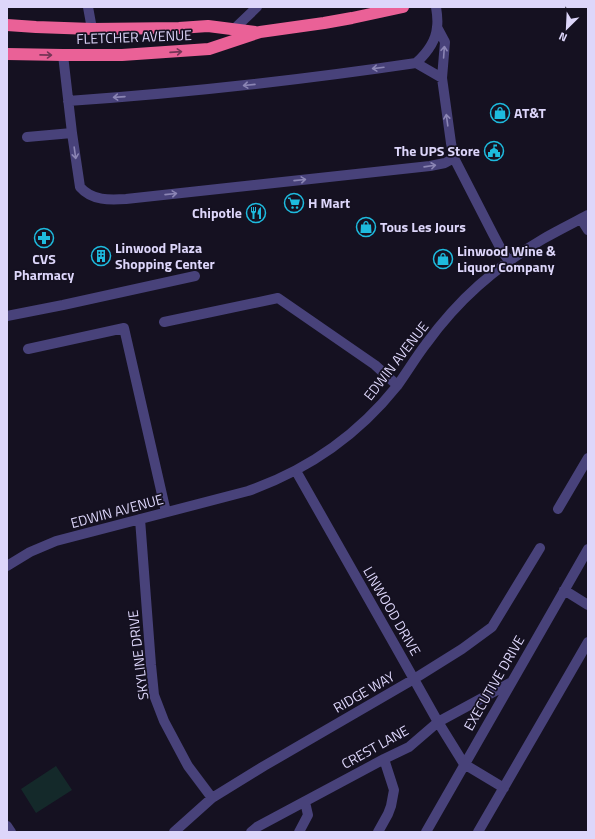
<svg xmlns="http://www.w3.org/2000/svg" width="595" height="839" font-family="'Titillium Web',sans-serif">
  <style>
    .grass { fill: #14292a }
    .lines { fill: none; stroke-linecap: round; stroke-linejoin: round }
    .minor { stroke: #48427a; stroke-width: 10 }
    .highway { stroke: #ea6197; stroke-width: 12 }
    .oneway { stroke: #753556 }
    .oneway2 { stroke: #8b85b4 }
    .labels { text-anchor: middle; stroke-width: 3.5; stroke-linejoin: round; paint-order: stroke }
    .street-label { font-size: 14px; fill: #ddd6fa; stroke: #151121 }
    .poi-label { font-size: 14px; font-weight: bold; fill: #ddd6fa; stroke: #151121; text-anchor: start }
  </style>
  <rect width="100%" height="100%" fill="#151121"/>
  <path class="grass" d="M56,766L72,790L36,813L21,789Z"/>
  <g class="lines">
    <path class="minor" d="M88,7L92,29
      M437,27L445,42L442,78L451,143L454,158L493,234L502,251L509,261
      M234,29L257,7
      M63,55L72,133L80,187C92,201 110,200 126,199L430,166L445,163L454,158
      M416,63L442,78
      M68,101C185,93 301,80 416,63C427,53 436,41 437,27C438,21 437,13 436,7
      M27,137L72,133
      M581,219L588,230
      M7,316L63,305L195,276
      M164,322L278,298L375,365L397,385
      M28,349L124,328L166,512
      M296,471L397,649L438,722L464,764L504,788
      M558,509L588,458
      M140,519L151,665L154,695L164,721L188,766L212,798
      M7,566L30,552L56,541L248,491C308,470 357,436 397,386C407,372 416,357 426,344C434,333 442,323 451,313C477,284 509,259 543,239C557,231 573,223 588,215
      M564,590L588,605
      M7,826L11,832
      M174,832L212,798L264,766L414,679L462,649L492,627L540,548
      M251,832L257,827L384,759L409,747L438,722L510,683
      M299,832L308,815L305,802
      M378,832L388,814L391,806L394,790L384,759
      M426,832L588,549
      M478,832L588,642"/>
    <path class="highway" d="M7,25L36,27L92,29L179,28L208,26L255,32
      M7,54L63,55H122L209,49L260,32L324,23L352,18L403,7"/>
  </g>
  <defs><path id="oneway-shaft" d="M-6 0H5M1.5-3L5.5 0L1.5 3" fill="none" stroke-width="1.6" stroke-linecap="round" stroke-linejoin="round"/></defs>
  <g class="oneway">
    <use href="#oneway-shaft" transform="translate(176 52) rotate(-4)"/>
    <use href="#oneway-shaft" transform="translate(46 55) rotate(1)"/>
  </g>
  <g class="oneway2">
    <use href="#oneway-shaft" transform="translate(444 52) rotate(-86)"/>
    <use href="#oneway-shaft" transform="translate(378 68) rotate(173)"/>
    <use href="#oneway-shaft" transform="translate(249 85) rotate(174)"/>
    <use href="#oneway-shaft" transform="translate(119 97) rotate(176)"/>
    <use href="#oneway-shaft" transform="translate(447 120) rotate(-98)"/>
    <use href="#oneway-shaft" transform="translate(75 153) rotate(82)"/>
    <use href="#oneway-shaft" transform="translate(430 166) rotate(-8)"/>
    <use href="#oneway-shaft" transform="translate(300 180) rotate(-6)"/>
    <use href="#oneway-shaft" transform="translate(171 194) rotate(-6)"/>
  </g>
  <defs>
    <g id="shop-ring" transform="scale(1)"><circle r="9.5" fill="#151121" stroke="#1ebbde" stroke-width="1.5"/><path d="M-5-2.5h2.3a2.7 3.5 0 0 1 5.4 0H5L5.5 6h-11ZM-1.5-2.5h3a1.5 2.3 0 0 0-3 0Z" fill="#1ebbde"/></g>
    <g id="civic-ring" transform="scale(1)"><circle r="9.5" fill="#151121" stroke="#1ebbde" stroke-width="1.5"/><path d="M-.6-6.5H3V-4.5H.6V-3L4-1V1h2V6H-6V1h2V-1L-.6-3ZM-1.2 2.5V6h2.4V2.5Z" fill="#1ebbde"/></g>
    <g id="supermarket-ring" transform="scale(1)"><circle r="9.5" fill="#151121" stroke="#1ebbde" stroke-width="1.5"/><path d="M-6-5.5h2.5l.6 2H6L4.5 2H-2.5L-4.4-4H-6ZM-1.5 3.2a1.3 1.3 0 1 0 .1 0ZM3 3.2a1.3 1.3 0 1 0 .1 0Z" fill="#1ebbde"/></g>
    <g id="restaurant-ring" transform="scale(1)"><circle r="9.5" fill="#151121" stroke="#1ebbde" stroke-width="1.5"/><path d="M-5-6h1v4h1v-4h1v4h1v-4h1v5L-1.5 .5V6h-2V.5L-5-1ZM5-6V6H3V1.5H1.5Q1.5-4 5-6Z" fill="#1ebbde"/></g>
    <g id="pharmacy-ring" transform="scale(1)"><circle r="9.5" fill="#151121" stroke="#1ebbde" stroke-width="1.5"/><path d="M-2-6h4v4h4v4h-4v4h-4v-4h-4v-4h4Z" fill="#1ebbde"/></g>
    <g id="building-ring" transform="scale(1)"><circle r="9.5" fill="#151121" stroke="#1ebbde" stroke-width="1.5"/><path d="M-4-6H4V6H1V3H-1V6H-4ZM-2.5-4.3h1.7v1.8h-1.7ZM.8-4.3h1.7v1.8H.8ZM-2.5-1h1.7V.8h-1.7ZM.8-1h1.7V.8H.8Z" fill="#1ebbde"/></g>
  </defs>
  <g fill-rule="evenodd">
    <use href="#shop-ring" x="500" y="113"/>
    <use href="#civic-ring" x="494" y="151"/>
    <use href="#supermarket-ring" x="294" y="203"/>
    <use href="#restaurant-ring" x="256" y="213"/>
    <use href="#shop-ring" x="366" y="227"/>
    <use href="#pharmacy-ring" x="44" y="238"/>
    <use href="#building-ring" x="101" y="256"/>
    <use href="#shop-ring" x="443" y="259"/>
  </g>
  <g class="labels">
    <g class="street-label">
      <text transform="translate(134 37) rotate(-2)" y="5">FLETCHER AVENUE</text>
      <text transform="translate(396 361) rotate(-52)" y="5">EDWIN AVENUE</text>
      <text transform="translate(117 511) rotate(-15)" y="5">EDWIN AVENUE</text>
      <text transform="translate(392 611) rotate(60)" y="5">LINWOOD DRIVE</text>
      <text transform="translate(138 655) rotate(-97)" y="5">SKYLINE DRIVE</text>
      <text transform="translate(494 683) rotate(-60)" y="5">EXECUTIVE DRIVE</text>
      <text transform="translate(364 692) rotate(-30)" y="5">RIDGE WAY</text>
      <text transform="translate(375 747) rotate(-29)" y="5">CREST LANE</text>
    </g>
    <g class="poi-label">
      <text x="514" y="118">AT&amp;T</text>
      <text x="480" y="156" text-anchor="end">The UPS Store</text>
      <text x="308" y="208">H Mart</text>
      <text x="242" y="218" text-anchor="end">Chipotle</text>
      <text x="380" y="232">Tous Les Jours</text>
      <text x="115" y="253">Linwood Plaza<tspan x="115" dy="16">Shopping Center</tspan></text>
      <text x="457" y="256">Linwood Wine &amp;<tspan x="457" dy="16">Liquor Company</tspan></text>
      <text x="44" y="264" text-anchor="middle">CVS<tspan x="44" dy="16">Pharmacy</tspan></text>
    </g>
  </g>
  <rect width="595" height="839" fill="none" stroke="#ddd6fa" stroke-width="16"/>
  <g transform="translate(567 28) rotate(204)" stroke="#151121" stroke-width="3" paint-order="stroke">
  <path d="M0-3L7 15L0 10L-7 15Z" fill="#ddd6fa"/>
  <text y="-6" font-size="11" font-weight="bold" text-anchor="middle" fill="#ddd6fa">N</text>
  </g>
</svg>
